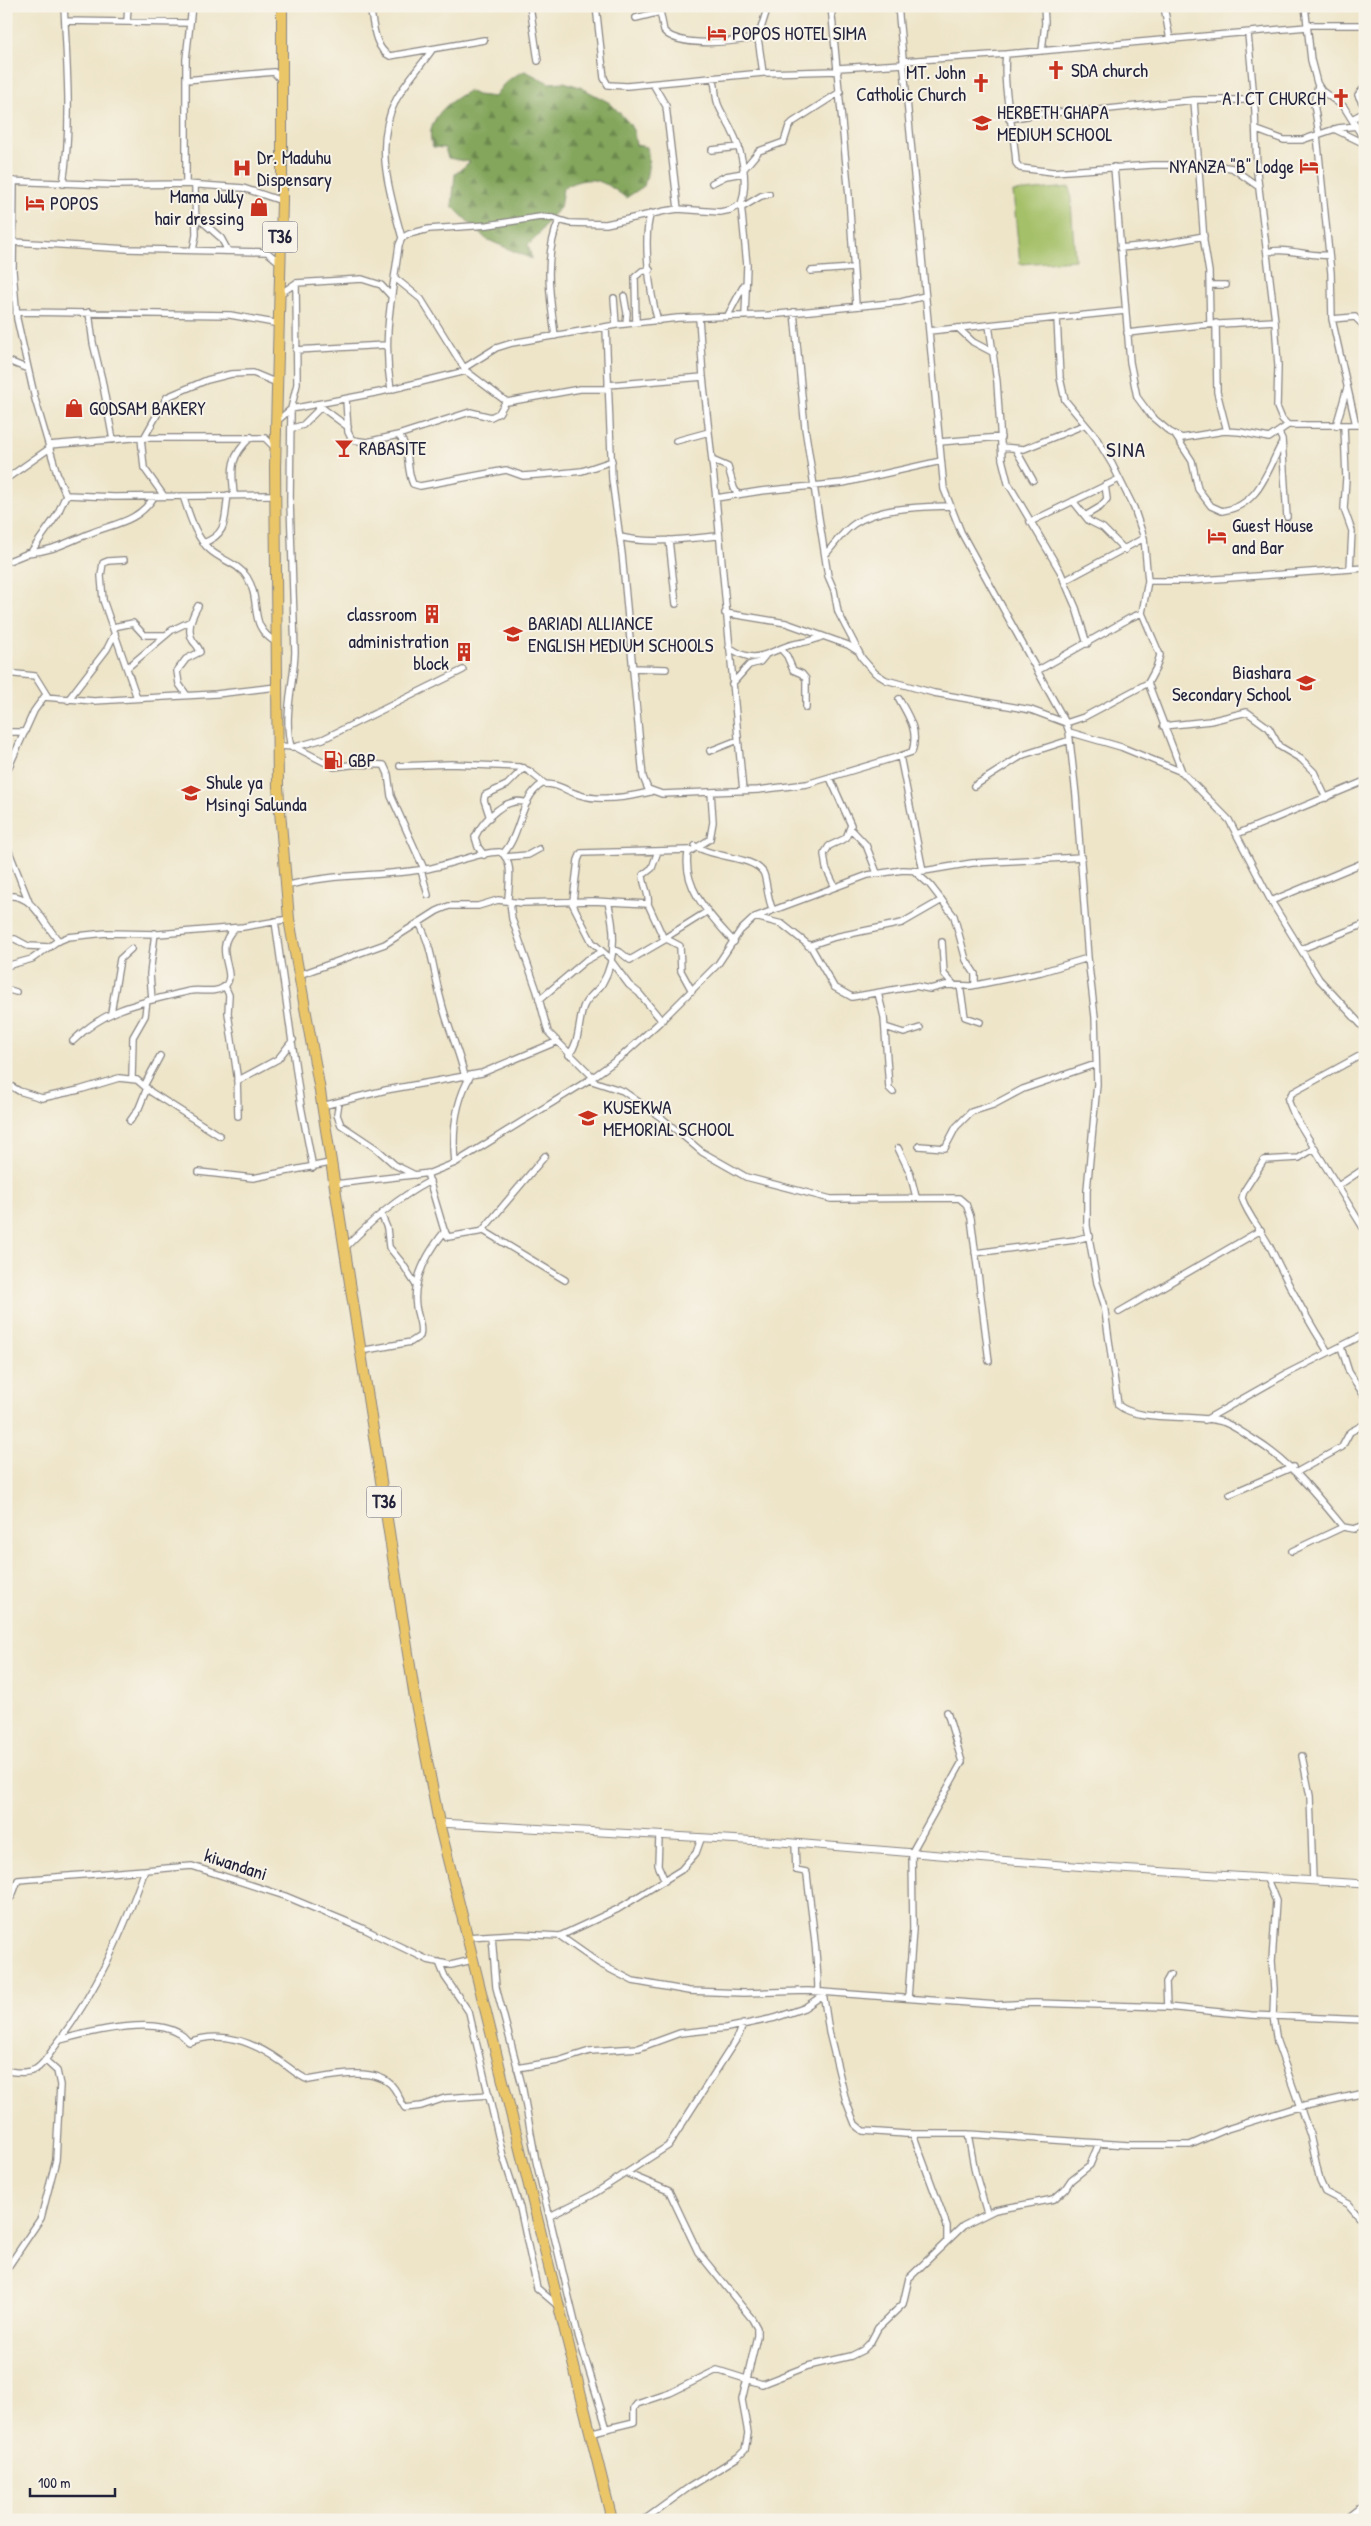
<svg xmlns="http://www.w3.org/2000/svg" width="1371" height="2526" font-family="'Patrick Hand',sans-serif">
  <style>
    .forest { fill: url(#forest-firs); stroke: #52644c }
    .park { fill: #a4c067; stroke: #637151 }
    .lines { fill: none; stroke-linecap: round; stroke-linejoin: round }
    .minor-casing { stroke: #888482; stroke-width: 8 }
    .tertiary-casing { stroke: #888482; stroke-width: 9 }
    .trunk-casing { stroke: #888482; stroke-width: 12 }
    .minor { stroke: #fff; stroke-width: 5.5 }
    .tertiary { stroke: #fff; stroke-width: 7 }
    .trunk { stroke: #ebc669; stroke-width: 10 }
    .labels { text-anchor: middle; stroke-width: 4; stroke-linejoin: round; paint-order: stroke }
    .shield { fill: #f7f3e8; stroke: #62616f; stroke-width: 1 }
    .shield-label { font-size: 18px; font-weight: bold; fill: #22223b }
    .poi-label { font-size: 19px; fill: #22223b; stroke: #f7f3e8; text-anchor: start }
    .street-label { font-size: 19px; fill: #22223b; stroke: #f7f3e8 }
    .quarter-label { font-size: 21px; letter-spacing: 1px; fill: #22223b; stroke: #f7f3e8 }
  </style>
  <defs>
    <pattern id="forest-firs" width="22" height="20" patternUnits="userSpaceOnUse" patternTransform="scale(1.25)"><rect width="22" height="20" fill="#83a65c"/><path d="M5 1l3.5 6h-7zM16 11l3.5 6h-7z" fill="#6b874d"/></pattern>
  </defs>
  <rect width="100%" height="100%" fill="#f7f3e8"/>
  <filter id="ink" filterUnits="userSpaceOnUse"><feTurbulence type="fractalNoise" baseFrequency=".02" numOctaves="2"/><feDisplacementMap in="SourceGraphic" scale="10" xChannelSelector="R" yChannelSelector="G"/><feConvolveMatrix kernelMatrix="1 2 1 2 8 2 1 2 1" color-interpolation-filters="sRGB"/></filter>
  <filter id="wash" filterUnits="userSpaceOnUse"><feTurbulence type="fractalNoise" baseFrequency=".0096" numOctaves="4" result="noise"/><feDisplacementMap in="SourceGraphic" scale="20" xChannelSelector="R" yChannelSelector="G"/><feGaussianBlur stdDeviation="1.12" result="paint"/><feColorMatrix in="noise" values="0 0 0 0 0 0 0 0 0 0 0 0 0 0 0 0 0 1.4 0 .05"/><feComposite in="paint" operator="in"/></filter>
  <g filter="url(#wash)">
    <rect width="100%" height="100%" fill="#eee5c9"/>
    <path class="forest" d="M525,71L549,83L564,82L580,87L610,103L629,123L634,132L636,145L647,147C650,162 648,172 644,186L626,198C603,180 590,173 563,188L560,208C546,219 542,234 528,245L532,259L486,239L452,206L455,174L470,162L448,158L445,148L433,147C422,123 449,100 469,91L477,95L495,97C502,83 511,77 525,71Z"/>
    <path class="park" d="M1070,187L1075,260L1020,264L1013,192Z"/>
  </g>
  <g filter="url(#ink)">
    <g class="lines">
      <g class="minor-casing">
        <path id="minor" d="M370,6C373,21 374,49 390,56L484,40
          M530,6L538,61
          M596,6L604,78L608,85L627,86L763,73L838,71
          M659,6L664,31C680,49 736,41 758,38
          M831,6L849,196L856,305
          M898,6L944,489L961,532L1066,723L1069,732L1076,795L1088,958L1095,1017L1097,1084L1087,1190V1226L1097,1283L1104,1304L1118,1405C1140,1423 1194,1413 1223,1422C1234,1426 1243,1433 1253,1439C1293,1464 1313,1491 1343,1527L1354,1529L1365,1525
          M1164,6L1170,40
          M1305,6L1311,60L1317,83L1322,91L1344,107L1365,141
          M636,18L660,12
          M65,21L190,23
          M127,22L128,6
          M1307,25H1365
          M1248,34L1255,110L1257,172L1275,321L1278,366L1277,407L1282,419L1288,425H1365
          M1042,51L1045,23L1044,6
          M1006,54C1002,91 1014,126 1016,163L1020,168L1053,172L1152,165H1200
          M903,61L1006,54L1307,27
          M838,68L903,64
          M763,73L758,38L768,6
          M186,80L274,72L281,80
          M653,84L666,106L678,209
          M1318,85L1314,104L1319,134
          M1365,87L1358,95L1365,108
          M1194,100L1204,242L1209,272L1210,324
          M1009,119L1044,113L1099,110L1194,100H1254
          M1352,119L1365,112
          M1334,129L1365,144
          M1257,130L1284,140H1302L1338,128L1357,126
          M1317,135L1331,273L1332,319L1356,425
          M712,150L739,147
          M1200,163L1232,168L1259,187
          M1114,167L1130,362L1137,397L1151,416L1170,432L1182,438L1224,431L1240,432L1269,438L1288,425
          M743,170L759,151L784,142L789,126L793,122L840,92
          M6,181L112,185L186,184L243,188L282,201
          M14,181L13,271L17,319L35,399L58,477L66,495L114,497L277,495
          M712,183L726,176L743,173
          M63,184C72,125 67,66 64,6
          M186,184V59L192,6
          M741,204L747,265L745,316
          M741,208L761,196L769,194
          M651,213C642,237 650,295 658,321
          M196,216L221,238L228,251
          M402,238C390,194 373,144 396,100C405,83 420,67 432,50
          M14,242L127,249L267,252L279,262
          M1120,248L1162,244L1204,236
          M193,250L196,235L195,185
          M1267,252C1289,247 1307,257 1329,255
          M811,271L853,268
          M395,278L421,299L466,371L507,402L580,389H608
          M1210,285H1226
          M280,294L296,283L362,279L381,285L391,296
          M624,296L627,313L626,324
          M614,298L616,325
          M16,312L230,315L280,324
          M89,312L93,343L102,380L113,440
          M794,312L805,428L828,576L834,590L838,612L862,658L875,673L886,680L934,693L1031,710L1066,723L1084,717L1148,683L1156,668L1160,655L1142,613L1148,581L1144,538L1134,508L1112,464L1095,436L1065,400L1060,378L1057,318
          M727,317L744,285
          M699,318L703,377L716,498L743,791
          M1332,319L1355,317L1365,327
          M636,323L635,277L642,271L650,270
          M1216,323L1217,392L1227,431
          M989,325L997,382L1002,459L1008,483L1060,571L1076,608L1087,644
          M606,327L612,479L622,554L643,777L648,789L662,794L758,790L807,784L900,756L912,752C919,731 909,717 899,699
          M958,328L973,342L994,353
          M929,331L1125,311
          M1127,333L1201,325L1275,321
          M555,336C550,296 543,259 559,220
          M296,350L386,345
          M6,360L28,369
          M464,368L496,348L512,343L616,325L678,318L769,315L901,302L925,296
          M608,385L703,377
          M391,390C382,335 392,299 399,245L402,238L409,234L429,229L488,225L540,217L553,218L569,223L606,224L665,211L678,209L720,212L730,210L741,204C749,181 742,150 731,129C727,120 719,110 717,101C715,93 716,86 713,78
          M346,399L348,432L352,440L367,442L398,435C412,449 405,467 413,484L420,486L506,470L523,476L562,473L582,471L612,461
          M317,404L348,427
          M276,422L291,409L380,392L466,371
          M1344,425L1346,478L1344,509L1352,531L1350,569
          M1336,426L1347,388
          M293,428L303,425L321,407
          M1279,433L1282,439L1287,517
          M398,435L470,412L491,417L499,413L506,401
          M1175,435L1192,461L1198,489L1211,506L1222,511C1259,506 1267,471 1282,443
          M141,438L144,468L164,496
          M144,438L167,397L207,380L231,374L253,373L277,383
          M676,441L709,432
          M939,442L1001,437
          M49,445L132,438H265L275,448
          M1001,447L1024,449L1084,425
          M1016,450L1033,480
          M712,460L728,467L734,488L738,495
          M6,479L50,448
          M234,495C231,467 230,457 251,437
          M183,496C189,513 195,537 210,550C221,560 239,564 247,577C263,603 246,625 277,643
          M716,498L761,491L843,483L941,461
          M1073,501L1089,521L1103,528L1125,550
          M1085,516L1100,507L1107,499L1105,485
          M1030,522L1119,479
          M620,537C653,545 686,538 719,536
          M669,540L676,604
          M203,543C229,534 224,517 228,495
          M27,553C54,551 67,542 91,533C116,523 138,522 154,497
          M825,555C834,545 842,532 854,524C879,507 920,507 949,506
          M124,560L108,561L103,563L101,576L103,600L137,698
          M6,562L31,552L57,515L66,495
          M1064,581L1144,538
          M1148,581H1188L1365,568
          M725,613L786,623L848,645L859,652
          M113,627L133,623L144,635H166
          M729,647C753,664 761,656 787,646C798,642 809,643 821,637
          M781,649L787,656L793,670L802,674L806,679V708
          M127,668L172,630L191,621
          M632,668L666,669
          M1037,671L1130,618L1142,613
          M6,673L35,676L48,697
          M1148,683L1182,772
          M732,684L749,665L760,662L765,656
          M186,694L179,684L177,671L186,659L200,652C199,647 196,645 193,641C186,630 192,616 198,606
          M68,700L107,649L115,633
          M1163,726L1210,721L1247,712L1269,728L1279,746L1301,759L1314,772L1326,798
          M6,732H25
          M1069,732L1121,747L1182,772L1229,820L1271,901L1319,979L1365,1029
          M278,746L295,747L323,739L463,670
          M291,747C283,715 294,684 295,652L290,502L291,409L297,384L296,283
          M295,747L334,767L358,764L384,765L388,774L391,796L424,869
          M710,751L738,740
          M900,756L923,871
          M400,766L451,764L520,767L529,771L545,784
          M6,773L34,711L44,697L94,701L216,694L277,687
          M830,778L851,825L846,838L829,846L824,854L826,868L835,887
          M974,786L1023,755L1070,740
          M711,792L713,822L710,839L688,853C682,889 712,917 734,942
          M490,818L484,800L485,795L507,785L524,768
          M850,828L866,845L877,873
          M1237,834L1365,781
          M6,844L29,902
          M695,846C713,858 752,856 763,872C767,878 767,900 773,910
          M503,854C522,833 519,799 542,784C557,783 566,791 580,795C601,802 629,797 650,792
          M484,855L478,847L475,837C483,820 507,795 527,803
          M505,857L528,855L539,849
          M421,870L428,895
          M913,870L930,885L954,916L966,960L975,974V985
          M286,886C331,873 380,877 426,869C446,866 482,851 500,852C515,860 508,887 508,901
          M6,896C34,893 43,924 59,941
          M571,901L592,942L611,959
          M573,901L578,860L581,853L690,850
          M1271,901L1365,862
          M510,902L512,919L537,991L548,1032L593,1077
          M648,904C650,894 643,886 643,875L652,868L658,851
          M755,917L782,924L811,947L834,987L852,997L915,986L930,989L946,985L971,986L1041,972L1088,958
          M275,921L301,1106L313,1168
          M419,923C432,945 434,975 441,1000C447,1026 459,1050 465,1077
          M665,938L708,911
          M6,939H15L28,946L50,947
          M942,942L944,974L955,986
          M808,946L835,937L902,923L942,900
          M613,949L620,952L630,960L666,939
          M1301,949L1365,924
          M611,961L629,985L639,993L662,1021
          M6,966L32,959L56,942L68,937L106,933L158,934L243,927L289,919
          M299,975L385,944L437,911L449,906H478L498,900L521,903L593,901L648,904L663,937L680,946L681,971L692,991
          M225,986L229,995L228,1013L237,1075L238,1116
          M960,986L965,1017L980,1022
          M6,989L16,992
          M878,993L884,1017L889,1088L893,1092
          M152,1000L150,974L155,933
          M539,1000L585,961L602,952
          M111,1013L120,959L131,949
          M885,1027L904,1033L920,1028
          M73,1041C108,1006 144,1002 190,991C201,989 214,994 224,987C240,973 210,951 235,928
          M1365,1053L1292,1093L1288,1100L1294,1115L1365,1231
          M569,1055C580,1041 578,1025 583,1008C586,998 596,993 602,984C617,959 615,929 608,902
          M132,1078L133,1037L145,1016L147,1000
          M589,1080L623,1091L663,1119L702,1152L746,1177L831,1199L959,1198L966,1204L971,1218L989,1361
          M237,1081L278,1059L293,1040
          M6,1083L19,1091L42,1098L79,1090L119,1078L137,1080L151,1092L220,1136
          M144,1086L160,1056
          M339,1102L337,1115L341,1125L377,1149L395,1165L415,1175
          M322,1106L386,1090L482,1073L556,1042
          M130,1121L139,1108L147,1088
          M919,1146L945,1148L956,1127L971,1112L993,1105L1023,1089L1096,1064
          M898,1148L910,1173L916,1197
          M1315,1148L1299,1158L1264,1160L1244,1191L1242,1198C1248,1217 1264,1233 1272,1251C1289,1286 1307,1319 1328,1352
          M455,1163C452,1133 455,1102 471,1075
          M199,1172L253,1178L330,1163
          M427,1173L444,1230L448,1237L484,1231L565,1280
          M335,1184L430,1173L455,1163L589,1080L622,1056L661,1021L718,964L740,931L755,917L868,875L903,870L924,871L972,863L1082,857
          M1338,1186L1365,1168
          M381,1214L387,1228L389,1247L402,1263L416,1285
          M482,1231L545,1156
          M345,1248C371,1221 397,1198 430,1181
          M975,1253L1075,1240L1090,1236
          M1119,1312L1261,1230
          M1341,1347L1349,1372L1365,1397
          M360,1351L411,1342L420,1336C423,1326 417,1316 416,1306C412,1278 428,1252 445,1231
          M1205,1420L1286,1374L1365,1334
          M1297,1472L1342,1447L1350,1432L1365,1424
          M1230,1494L1293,1467
          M1292,1551L1343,1527
          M1302,1756L1310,1796L1313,1881
          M659,1837L658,1865L665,1881
          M795,1843L796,1870L806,1872L807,1874C811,1914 818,1951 818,1991
          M1267,1879L1276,1901L1272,1961L1274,1989L1273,2016L1277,2042L1310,2135L1320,2181L1325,2192L1348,2204L1365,2224
          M6,1903L12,1896L18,1880L145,1870
          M492,1936L496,1987L522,2085L536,2161L578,2335L607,2429
          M560,1936L618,1909L681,1870L696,1853L701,1839
          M467,1937L516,1934L560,1936L600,1964L633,1981L689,1991L743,1993L808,1991L997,2005L1034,2003L1167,2007L1251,2015L1365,2020
          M439,1962L445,1977L469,2012L503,2156L520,2208L537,2288L558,2306
          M823,1992L829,2032L846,2101L855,2124L863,2131L906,2134H968L1128,2145H1190L1227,2129L1291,2109L1365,2093
          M908,1998L913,1929L912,1852L962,1762L947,1712
          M1167,2007L1166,1982L1170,1975
          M60,2040C89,2032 153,2016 180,2034C184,2036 186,2040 189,2042C222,2030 252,2041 280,2061C289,2067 299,2077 309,2080C332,2076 377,2066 393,2087C398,2093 400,2101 405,2108L421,2106L445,2098L489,2095
          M517,2068L558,2061L590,2051L639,2048L680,2033L727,2028L775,2018L804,2008L823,1995
          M6,2071C16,2072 27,2074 36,2069C44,2064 50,2053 56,2045C97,1991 122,1934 145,1870L192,1866L285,1896L362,1928L428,1960L451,1965L472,1960
          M913,2134L947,2226V2241
          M968,2134L975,2172L987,2213
          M628,2174L669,2191L698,2252L752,2319L757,2328V2336L742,2400L748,2433L745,2450L738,2457L688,2488L644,2520
          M550,2216L592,2195L668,2146L739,2035L743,2024
          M6,2270L41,2218L56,2160L60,2085L57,2071L45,2060
          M589,2433L634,2422V2408L637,2404L670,2393L717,2370L762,2384L808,2366L851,2356L863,2350L870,2343L878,2328L903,2304L909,2278L963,2226L995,2210L1054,2199L1065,2189L1071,2180L1090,2165L1099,2143
          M1343,2520L1365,2503"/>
      </g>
      <g class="tertiary-casing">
        <path id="tertiary" d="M439,1823L781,1842L1086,1867L1365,1884"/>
      </g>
      <g class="trunk-casing">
        <path id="trunk" d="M282,6V201L275,467L278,787L289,919L319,1085L415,1698L439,1823L612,2520"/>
      </g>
      <use href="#minor" class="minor"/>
      <use href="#tertiary" class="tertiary"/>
      <use href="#trunk" class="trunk"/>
    </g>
  </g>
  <defs>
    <g id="hotel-bare" transform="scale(1.5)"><path d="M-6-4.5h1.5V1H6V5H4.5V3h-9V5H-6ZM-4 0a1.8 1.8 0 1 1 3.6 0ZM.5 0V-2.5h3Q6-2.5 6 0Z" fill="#c8321e" stroke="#f7f3e8" stroke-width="2.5" paint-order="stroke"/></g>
    <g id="church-bare" transform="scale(1.5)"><path d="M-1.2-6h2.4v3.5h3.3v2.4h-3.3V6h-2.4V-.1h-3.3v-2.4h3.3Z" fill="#c8321e" stroke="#f7f3e8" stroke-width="2.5" paint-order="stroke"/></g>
    <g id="school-bare" transform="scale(1.5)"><path d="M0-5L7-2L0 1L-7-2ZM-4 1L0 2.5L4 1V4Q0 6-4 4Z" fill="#c8321e" stroke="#f7f3e8" stroke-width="2.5" paint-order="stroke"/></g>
    <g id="hospital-bare" transform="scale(1.5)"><path d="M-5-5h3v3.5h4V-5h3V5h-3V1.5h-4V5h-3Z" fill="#c8321e" stroke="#f7f3e8" stroke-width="2.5" paint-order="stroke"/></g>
    <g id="shop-bare" transform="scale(1.5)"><path d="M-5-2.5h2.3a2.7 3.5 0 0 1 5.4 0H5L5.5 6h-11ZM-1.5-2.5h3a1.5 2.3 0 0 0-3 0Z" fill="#c8321e" stroke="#f7f3e8" stroke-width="2.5" paint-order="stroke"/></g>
    <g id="bar-bare" transform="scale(1.5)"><path d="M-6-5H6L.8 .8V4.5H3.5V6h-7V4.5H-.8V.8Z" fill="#c8321e" stroke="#f7f3e8" stroke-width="2.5" paint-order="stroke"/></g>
    <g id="building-bare" transform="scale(1.5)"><path d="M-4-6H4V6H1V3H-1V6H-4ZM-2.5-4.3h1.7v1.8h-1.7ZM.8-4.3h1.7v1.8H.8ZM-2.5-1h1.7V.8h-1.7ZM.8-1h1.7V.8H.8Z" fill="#c8321e" stroke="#f7f3e8" stroke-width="2.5" paint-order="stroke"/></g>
    <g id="fuel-bare" transform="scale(1.5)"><path d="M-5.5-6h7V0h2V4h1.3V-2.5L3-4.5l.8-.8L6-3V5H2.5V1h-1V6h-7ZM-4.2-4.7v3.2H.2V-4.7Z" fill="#c8321e" stroke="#f7f3e8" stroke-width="2.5" paint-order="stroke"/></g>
  </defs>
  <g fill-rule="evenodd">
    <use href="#hotel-bare" x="717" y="33"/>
    <use href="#church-bare" x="1056" y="70"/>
    <use href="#church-bare" x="981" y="83"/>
    <use href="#church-bare" x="1341" y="98"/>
    <use href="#school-bare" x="982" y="123"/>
    <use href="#hotel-bare" x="1309" y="166"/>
    <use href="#hospital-bare" x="242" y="168"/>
    <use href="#hotel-bare" x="35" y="203"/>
    <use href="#shop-bare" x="259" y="207"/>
    <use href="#shop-bare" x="74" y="408"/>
    <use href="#bar-bare" x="344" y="448"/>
    <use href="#hotel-bare" x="1217" y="536"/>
    <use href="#building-bare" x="432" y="614"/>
    <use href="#school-bare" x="513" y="634"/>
    <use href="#building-bare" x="464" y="652"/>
    <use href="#school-bare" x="1306" y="683"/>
    <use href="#fuel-bare" x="333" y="760"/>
    <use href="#school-bare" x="191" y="793"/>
    <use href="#school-bare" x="588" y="1118"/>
  </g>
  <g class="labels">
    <g class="shield">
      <rect x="262.5" y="221.5" width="35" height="31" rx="4"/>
      <rect x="366.5" y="1486.5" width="35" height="31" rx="4"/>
    </g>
    <g class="shield-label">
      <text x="280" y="243">T36</text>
      <text x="384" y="1508">T36</text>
    </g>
    <g class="poi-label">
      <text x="732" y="40">POPOS HOTEL SIMA</text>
      <text x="1071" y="77">SDA church</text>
      <text x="966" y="79" text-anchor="end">MT. John<tspan x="966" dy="22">Catholic Church</tspan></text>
      <text x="1326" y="105" text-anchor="end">A I CT CHURCH</text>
      <text x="997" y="119">HERBETH GHAPA<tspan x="997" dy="22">MEDIUM SCHOOL</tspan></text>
      <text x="257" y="164">Dr. Maduhu<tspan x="257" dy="22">Dispensary</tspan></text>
      <text x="1294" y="173" text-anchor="end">NYANZA "B" Lodge</text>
      <text x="244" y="203" text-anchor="end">Mama Jully<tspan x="244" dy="22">hair dressing</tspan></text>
      <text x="50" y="210">POPOS</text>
      <text x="89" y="415">GODSAM BAKERY</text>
      <text x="359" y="455">RABASITE</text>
      <text x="1232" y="532">Guest House<tspan x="1232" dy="22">and Bar</tspan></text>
      <text x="417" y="621" text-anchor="end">classroom</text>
      <text x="528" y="630">BARIADI ALLIANCE<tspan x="528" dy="22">ENGLISH MEDIUM SCHOOLS</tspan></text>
      <text x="449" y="648" text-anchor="end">administration<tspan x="449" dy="22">block</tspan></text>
      <text x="1291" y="679" text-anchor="end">Biashara<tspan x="1291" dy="22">Secondary School</tspan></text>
      <text x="348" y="767">GBP</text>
      <text x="206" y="789">Shule ya<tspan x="206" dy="22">Msingi Salunda</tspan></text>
      <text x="603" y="1114">KUSEKWA<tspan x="603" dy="22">MEMORIAL SCHOOL</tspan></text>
    </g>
    <g class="street-label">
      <text transform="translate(236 1864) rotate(18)" y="7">kiwandani</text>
    </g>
    <g class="quarter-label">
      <text x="1126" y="457">SINA</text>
    </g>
  </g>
  <rect width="1371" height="2526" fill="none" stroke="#f7f3e8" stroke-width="25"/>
  <path d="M30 2488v8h85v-8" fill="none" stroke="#22223b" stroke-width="2.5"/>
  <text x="38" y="2488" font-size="15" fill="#22223b" stroke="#f7f3e8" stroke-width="4" paint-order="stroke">100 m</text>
</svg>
